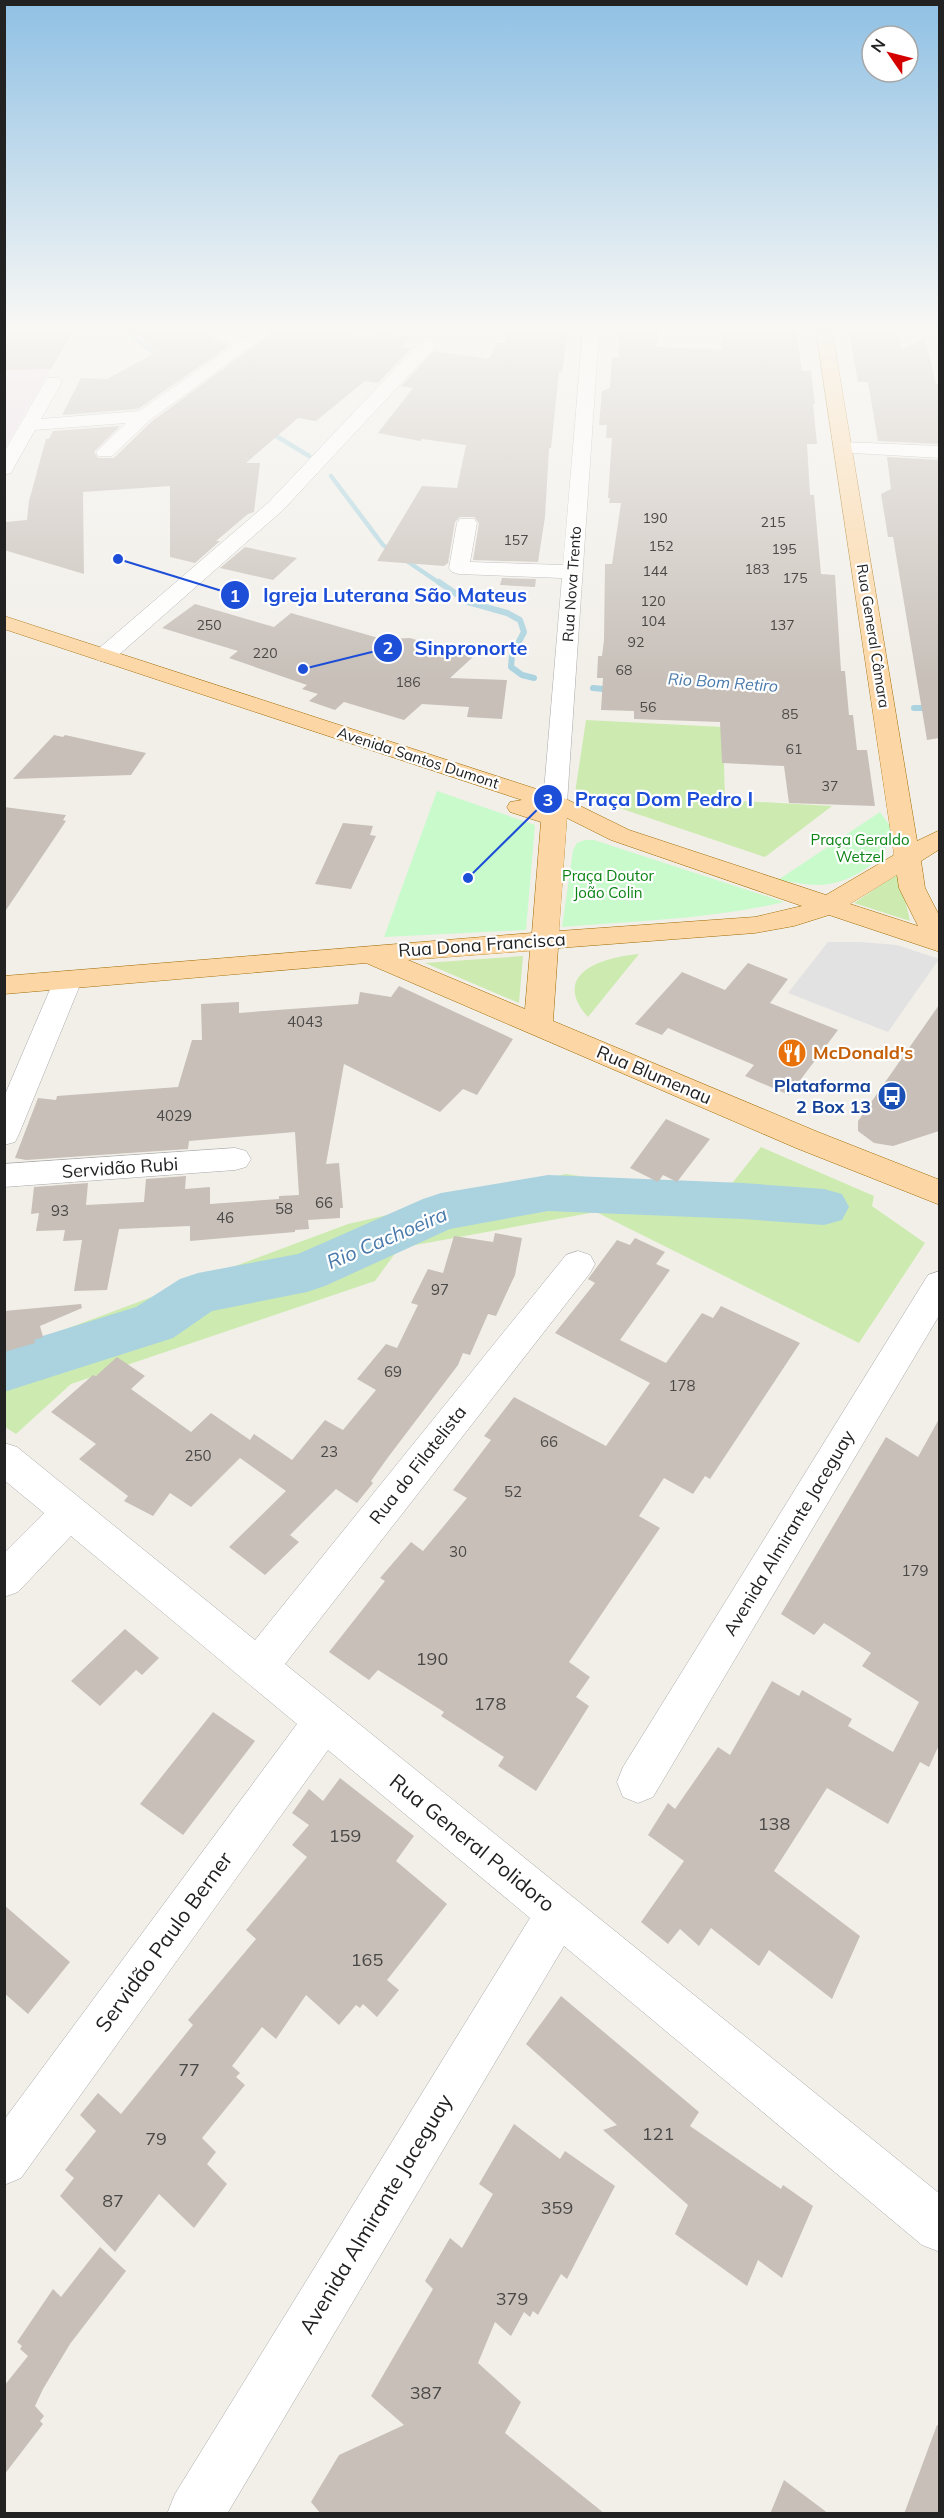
<svg xmlns="http://www.w3.org/2000/svg" width="944" height="2518" font-family="Mulish,sans-serif">
  <style>
    .industrial { fill: #ebdbe8 }
    .grass { fill: #cdebb0 }
    .park { fill: #c8facc }
    .parking { fill: #e2e2e2 }
    .lines { fill: none; stroke-linecap: round; stroke-linejoin: round }
    .stream-far1 { stroke: #aad3df; stroke-width: 4.5 }
    .stream { stroke: #aad3df; stroke-width: 6 }
    .river { fill: #aad3df; fill-rule: evenodd }
    .building { fill: #c7bfb8 }
    .minor-casing { stroke: #a9a9a9; stroke-width: 1 }
    .major-casing { stroke: #a06b00; stroke-width: 1 }
    .minor { fill: #fff; fill-rule: evenodd }
    .major { fill: #fcd6a4; fill-rule: evenodd }
    .labels { text-anchor: middle; stroke-width: 4.5; stroke-linejoin: round; paint-order: stroke }
    .far-number-label { font-size: 14px; fill: #4b4948 }
    .far-street-label { font-size: 15px; fill: #222; stroke: #fff }
    .far-park-label { font-size: 15px; fill: #0c8416; stroke: #fff }
    .number-label { font-size: 15px; fill: #4b4948 }
    .far-water-label { font-size: 16px; font-style: italic; fill: #4a7aab; stroke: #fff }
    .street-label { font-size: 18px; fill: #222; stroke: #fff }
    .food-label { font-size: 18px; font-weight: bold; fill: #c56008; stroke: #fff; text-anchor: start }
    .transit-label { font-size: 18px; font-weight: bold; fill: #164399; stroke: #fff; text-anchor: end }
    .near-number-label { font-size: 18px; fill: #4b4948 }
    .water-label { font-size: 20px; font-style: italic; fill: #4a7aab; stroke: #fff }
    .near-street-label { font-size: 21px; fill: #222; stroke: #fff }
    .leader { fill: none; stroke: #1d4ed8; stroke-width: 2 }
    .callout-dot { fill: #1d4ed8; stroke: #fff; stroke-width: 2 }
    .mark-label { font-size: 18px; text-anchor: middle; font-weight: bold; fill: #fff }
    .callout-label { font-size: 20px; text-anchor: middle; font-weight: bold; fill: #1d4ed8; stroke: #fff; stroke-width: 4.5; stroke-linejoin: round; paint-order: stroke }
  </style>
  <rect width="100%" height="100%" fill="#f2efe9"/>
  <path class="industrial" d="M5,330H73L5,447Z"/>
  <path class="grass" d="M586,720L723,727L725,800L832,806L765,857L575,793Z
    M899,873L910,921L854,903Z
    M639,954L588,1017C549,973 604,957 639,954Z
    M523,956L519,1003L425,963Z
    M761,1147L874,1196L872,1206L925,1243L859,1343L596,1212L399,1248L375,1281L71,1384L16,1434L5,1427L4,1352L348,1224L566,1174L671,1190L725,1192Z"/>
  <path class="park" d="M437,791L535,825L526,930L384,937Z
    M880,812L893,830C888,859 857,879 829,884C813,887 794,882 778,880Z
    M585,840H594L784,902C711,919 636,921 562,927L573,850L577,843Z"/>
  <path class="parking" d="M828,942H860L897,945L939,959L888,1032L788,993Z"/>
  <g class="lines">
    <path class="stream-far1" d="M124,330L162,359
      M268,431L309,456
      M331,476L383,545L441,584"/>
    <path class="stream" d="M439,582L468,602L507,613L520,620L524,632L512,655L511,667L522,675L534,678
      M593,688L614,690
      M914,708H940"/>
    <path class="river" d="M548,1175L743,1183L824,1189L842,1194L849,1207L842,1220L824,1225L743,1219L548,1211L450,1229L325,1286L307,1292L212,1311L173,1338L4,1392V1348L136,1307L180,1279L198,1273L298,1254L423,1199L441,1193Z"/>
  </g>
  <path class="building" d="M14,330H74L51,369L4,370V344Z
    M131,330H204L207,335L229,346L138,409L62,415L81,378L107,379L157,352Z
    M276,330H329L364,337L376,336L379,333L410,337L401,347L411,348L378,383L365,381L316,421L298,418L246,463H260L254,512L248,514L216,541H220L195,563L170,557V486L83,492L84,574L4,550L6,522L27,520L29,501L46,439H49L53,431L120,426L94,452L98,458H114L151,422Z
    M530,330H568L562,373L559,372L551,448H549L545,517L538,562L473,560L479,523L474,517H460L455,522L448,563L444,566L377,561L422,486L457,488L466,445L422,439L420,441L378,433L413,388L401,386L434,351L489,359L497,343H505L507,332L530,333Z
    M720,330H796L802,371H811L815,404H813L817,444H807L810,495H814L821,574L835,575L841,671H845L849,715H853L857,750H867L875,806L789,803L784,766L722,763L720,722L634,719V711L601,710L603,678H597L598,656H602L604,640L605,564H612L621,503H609L610,498H608L612,438H606L607,425H599L602,391L610,388L612,357H619L618,332L659,333L656,347L722,350Z
    M849,331L897,332L902,349L925,338L936,384H939V444L878,441L868,382H858Z
    M887,457L939,460V738L927,740L893,537H888L881,494L891,489Z
    M245,547L297,558L273,580L220,568Z
    M502,578L536,579L535,587L500,585Z
    M195,604L274,627L291,613L382,639L410,638L473,657L450,678L507,680L502,719L467,717L469,707L422,704L404,720L344,702L335,710L309,701L318,694L302,689L307,685L229,658L238,651L162,628Z
    M54,735L63,737L65,735L146,753L131,775L13,779Z
    M4,807L66,815L63,820L66,821L4,913Z
    M343,823L373,826L370,835L376,836L351,889L315,884Z
    M748,963L788,979L770,1003L838,1030L789,1095L745,1076L754,1065L668,1028L662,1035L635,1024L682,972L725,990Z
    M399,986L513,1039L477,1095L463,1089L440,1112L344,1064L326,1164L339,1163L343,1208H340V1218L308,1220L309,1229L295,1230V1232L190,1241V1226L119,1229L107,1290L74,1291L82,1240L63,1241L65,1230L36,1231L39,1213L31,1214L34,1187L88,1183L86,1205L144,1202L146,1179L186,1176L185,1189L210,1187V1204L279,1199V1196L299,1195L295,1132L189,1141L188,1149L26,1160L15,1158L38,1098L56,1100L57,1096L178,1087L192,1040H202L201,1004L239,1002V1013L358,1004L360,992L391,997Z
    M939,1005V1131L893,1146L874,1143L858,1131V1121Z
    M666,1119L710,1139L677,1182L663,1175L658,1182L630,1168Z
    M495,1233L522,1238L515,1275L496,1316L488,1314L470,1355L463,1353L458,1365L389,1456L371,1481L373,1483L357,1503L336,1489L290,1535L299,1542L265,1575L229,1547L286,1491L240,1458L191,1507L170,1493L153,1516L124,1501L128,1496L79,1459L96,1444L51,1412L93,1375L96,1376L117,1357L145,1376L131,1389L191,1432L211,1413L250,1440L254,1434L292,1460L325,1420L343,1430L376,1390L357,1379L386,1344L397,1348L418,1305L411,1303L428,1269L443,1273L454,1236L493,1242Z
    M635,1238L665,1252L656,1264L670,1270L620,1340L666,1363L702,1313L713,1318L721,1306L800,1343L710,1479L705,1476L693,1494L664,1478L639,1516L660,1528L569,1662L590,1677L576,1697L589,1706L536,1791L498,1766L504,1757L441,1716L444,1712L378,1670L369,1680L329,1652L385,1581L380,1578L411,1542L423,1551L467,1498L453,1490L491,1440L484,1436L514,1397L606,1446L650,1383L555,1333L595,1283L588,1279L617,1240L630,1245Z
    M81,1304L82,1308L40,1326L43,1337L34,1340L35,1343L4,1352V1311Z
    M939,1419V1745L929,1767L920,1762L888,1824L827,1788L774,1871L860,1936L832,1999L769,1950L759,1966L711,1928L699,1946L680,1929L668,1944L641,1922L684,1861L648,1835L668,1803L675,1809L718,1747L730,1755L772,1681L799,1696L802,1690L852,1719L848,1726L893,1752L919,1702L862,1666L871,1653L824,1623L814,1635L781,1614L886,1437L918,1457Z
    M125,1629L159,1658L142,1675L136,1670L100,1706L71,1681Z
    M213,1712L255,1741L183,1835L140,1804Z
    M340,1778L414,1836L396,1861L447,1904L387,1980L399,1990L377,2017L363,2004L360,2008L356,2005L339,2025L306,1995L276,2039L262,2027L232,2066L240,2073L236,2077L245,2085L202,2138L216,2152L207,2164L227,2184L194,2228L159,2194L115,2252L60,2196L74,2178L65,2170L96,2131L80,2115L98,2093L121,2114L193,2025L188,2020L256,1939L246,1930L307,1857L292,1845L309,1825L292,1813L309,1789L323,1801Z
    M4,1905L70,1962L28,2014L4,1993Z
    M561,1996L699,2112L690,2126L781,2189L783,2185L813,2206L782,2278L758,2260L747,2286L675,2234L688,2205L603,2130L617,2125L526,2044Z
    M514,2124L560,2159L565,2151L615,2186L567,2279L561,2274L538,2315L533,2311L530,2317L524,2312L511,2336L495,2322L478,2363L521,2402L505,2433L605,2514H321L311,2502L339,2455L404,2425L371,2396L433,2289L425,2281L450,2238L462,2248L493,2194L479,2184Z
    M100,2247L126,2271L70,2344L43,2389L35,2406L44,2416L40,2421L43,2424L4,2475V2386L28,2356L20,2349L22,2346L17,2342L53,2289L61,2297Z
    M937,2425L939,2426V2514H904Z
    M784,2480L829,2514H770Z"/>
  <g class="lines">
    <g class="minor-casing">
      <path id="minor" d="M206,330H227L244,338L255,330H274L150,420L112,456H98L96,452L126,423L35,430L13,469L11,473L4,475V452L47,378H59L62,382L41,419L139,411L233,346L208,333Z
        M583,330H599L567,803L564,808L555,810L546,808L543,803L562,578L459,574L452,572L449,568L457,523L460,519H474L477,523L470,562L563,565Z
        M429,338L437,343L435,347L283,510L113,660L105,662L97,660L94,655L97,650L269,502L423,339Z
        M843,442L940,446V458L836,452L834,448L836,444Z
        M68,971L78,974L82,980L19,1134L15,1142L4,1145V1097L54,980L58,974Z
        M235,1148L246,1151L251,1159L246,1167L235,1170L4,1187V1164Z
        M578,1251L590,1255L595,1264L590,1273L285,1664L940,2194V2252L922,2245L564,1946L227,2514H167L175,2494L530,1918L328,1750L21,2178L4,2185V2120L297,1724L71,1536L18,1592L4,1597V1553L44,1513L4,1480V1443L17,1447L255,1640L566,1255Z
        M940,1271V1314L653,1797L638,1803L623,1797L617,1782L623,1767L928,1275Z"/>
    </g>
    <g class="major-casing">
      <path id="major" d="M816,330H832L917,841L940,830V849L921,861L925,888L940,917V952L829,915L794,926L755,933L558,948L553,1021L818,1132L940,1180V1205L796,1148L366,963L4,994V976L532,933L541,822L510,812L507,807L510,802L522,800L4,629V616L564,798L629,830L826,895L894,855ZM567,818L611,840L802,906L755,917L559,931ZM897,875L899,888L918,926L850,904ZM530,951L525,1009L408,960Z"/>
    </g>
    <use href="#minor" class="minor"/>
    <use href="#major" class="major"/>
  </g>
  <linearGradient id="sky" x2="0" y2="1"><stop stop-color="#8fc0e4"/><stop offset="0.48" stop-color="#f9f8f5"/><stop offset="1" stop-color="#f9f8f5" stop-opacity="0"/></linearGradient>
  <rect width="944" height="682" fill="url(#sky)"/>
  <defs>
    <g id="restaurant-disc" transform="scale(1.5)"><circle r="9.5" fill="#e8710a" stroke="#fff"/><path d="M-5-6h1v4h1v-4h1v4h1v-4h1v5L-1.5 .5V6h-2V.5L-5-1ZM5-6V6H3V1.5H1.5Q1.5-4 5-6Z" fill="#fff"/></g>
    <g id="bus-disc" transform="scale(1.5)"><circle r="9.5" fill="#1a4fb4" stroke="#fff"/><path d="M-5-6H5V4H4V6H2V4H-2V6H-4V4H-5ZM-3.5-4V0h7V-4ZM-3.5 1.2v1.5H-2V1.2ZM2 1.2v1.5H3.5V1.2Z" fill="#fff"/></g>
  </defs>
  <g fill-rule="evenodd">
    <use href="#restaurant-disc" x="792" y="1053"/>
    <use href="#bus-disc" x="892" y="1096"/>
  </g>
  <g class="labels">
    <g class="far-number-label">
      <text x="655" y="523">190</text>
      <text x="773" y="527">215</text>
      <text x="516" y="545">157</text>
      <text x="661" y="551">152</text>
      <text x="784" y="554">195</text>
      <text x="757" y="574">183</text>
      <text x="655" y="576">144</text>
      <text x="795" y="583">175</text>
      <text x="653" y="606">120</text>
      <text x="653" y="626">104</text>
      <text x="209" y="630">250</text>
      <text x="782" y="630">137</text>
      <text x="636" y="647">92</text>
      <text x="265" y="658">220</text>
      <text x="624" y="675">68</text>
      <text x="408" y="687">186</text>
      <text x="648" y="712">56</text>
      <text x="790" y="719">85</text>
      <text x="794" y="754">61</text>
      <text x="830" y="791">37</text>
    </g>
    <g class="far-street-label">
      <text transform="translate(572 584) rotate(-86)" y="5">Rua Nova Trento</text>
      <text transform="translate(873 636) rotate(81)" y="5">Rua General Câmara</text>
      <text transform="translate(418 758) rotate(18)" y="5">Avenida Santos Dumont</text>
    </g>
    <g class="far-park-label">
      <text x="860" y="845">Praça Geraldo<tspan x="860" dy="17">Wetzel</tspan></text>
      <text x="608" y="881">Praça Doutor<tspan x="608" dy="17">João Colin</tspan></text>
    </g>
    <g class="number-label">
      <text x="305" y="1027">4043</text>
      <text x="174" y="1121">4029</text>
      <text x="324" y="1208">66</text>
      <text x="284" y="1214">58</text>
      <text x="60" y="1216">93</text>
      <text x="225" y="1223">46</text>
      <text x="440" y="1295">97</text>
      <text x="393" y="1377">69</text>
      <text x="682" y="1391">178</text>
      <text x="549" y="1447">66</text>
      <text x="329" y="1457">23</text>
      <text x="198" y="1461">250</text>
      <text x="513" y="1497">52</text>
      <text x="458" y="1557">30</text>
      <text x="915" y="1576">179</text>
    </g>
    <g class="far-water-label">
      <text transform="translate(723 682) rotate(4)" y="6">Rio Bom Retiro</text>
    </g>
    <g class="street-label">
      <text transform="translate(482 945) rotate(-4)" y="6">Rua Dona Francisca</text>
      <text transform="translate(654 1075) rotate(23)" y="6">Rua Blumenau</text>
      <text transform="translate(120 1168) rotate(-4)" y="6">Servidão Rubi</text>
      <text transform="translate(418 1465) rotate(-52)" y="6">Rua do Filatelista</text>
      <text transform="translate(789 1533) rotate(-59)" y="6">Avenida Almirante Jaceguay</text>
    </g>
    <g class="food-label">
      <text x="813" y="1059">McDonald's</text>
    </g>
    <g class="transit-label">
      <text x="871" y="1092">Plataforma<tspan x="871" dy="21">2 Box 13</tspan></text>
    </g>
    <g class="near-number-label">
      <text x="432" y="1665">190</text>
      <text x="490" y="1710">178</text>
      <text x="774" y="1830">138</text>
      <text x="345" y="1842">159</text>
      <text x="367" y="1966">165</text>
      <text x="189" y="2076">77</text>
      <text x="658" y="2140">121</text>
      <text x="156" y="2145">79</text>
      <text x="113" y="2207">87</text>
      <text x="557" y="2214">359</text>
      <text x="512" y="2305">379</text>
      <text x="426" y="2399">387</text>
    </g>
    <g class="water-label">
      <text transform="translate(387 1238) rotate(-23)" y="7">Rio Cachoeira</text>
    </g>
    <g class="near-street-label">
      <text transform="translate(472 1843) rotate(39)" y="7">Rua General Polidoro</text>
      <text transform="translate(164 1942) rotate(-54)" y="7">Servidão Paulo Berner</text>
      <text transform="translate(376 2214) rotate(-59)" y="7">Avenida Almirante Jaceguay</text>
    </g>
  </g>
  <path class="leader" d="M118 559L235 595M303 669L388 648M468 878L548 799"/>
  <g class="callout-dot">
    <circle cx="118" cy="559" r="6"/>
    <circle cx="303" cy="669" r="6"/>
    <circle cx="468" cy="878" r="6"/>
    <circle cx="235" cy="595" r="15"/>
    <circle cx="388" cy="648" r="15"/>
    <circle cx="548" cy="799" r="15"/>
  </g>
  <g class="mark-label">
    <text x="235" y="602">1</text>
    <text x="388" y="654">2</text>
    <text x="548" y="806">3</text>
  </g>
  <g class="callout-label">
    <text x="395" y="602">Igreja Luterana São Mateus</text>
    <text x="471" y="655">Sinpronorte</text>
    <text x="664" y="806">Praça Dom Pedro I</text>
  </g>
  <rect width="944" height="2518" fill="none" stroke="#222222" stroke-width="12"/>
  <g transform="translate(890 54) rotate(305)"><circle r="28" fill="#ffffff" stroke="#a7a7a7" stroke-width="1.5"/>
  <path d="M0-4.5L10 22L0 15L-10 22Z" fill="#d40000"/>
  <text y="-9" font-size="16" font-weight="bold" text-anchor="middle" fill="#222222">N</text>
  </g>
</svg>
